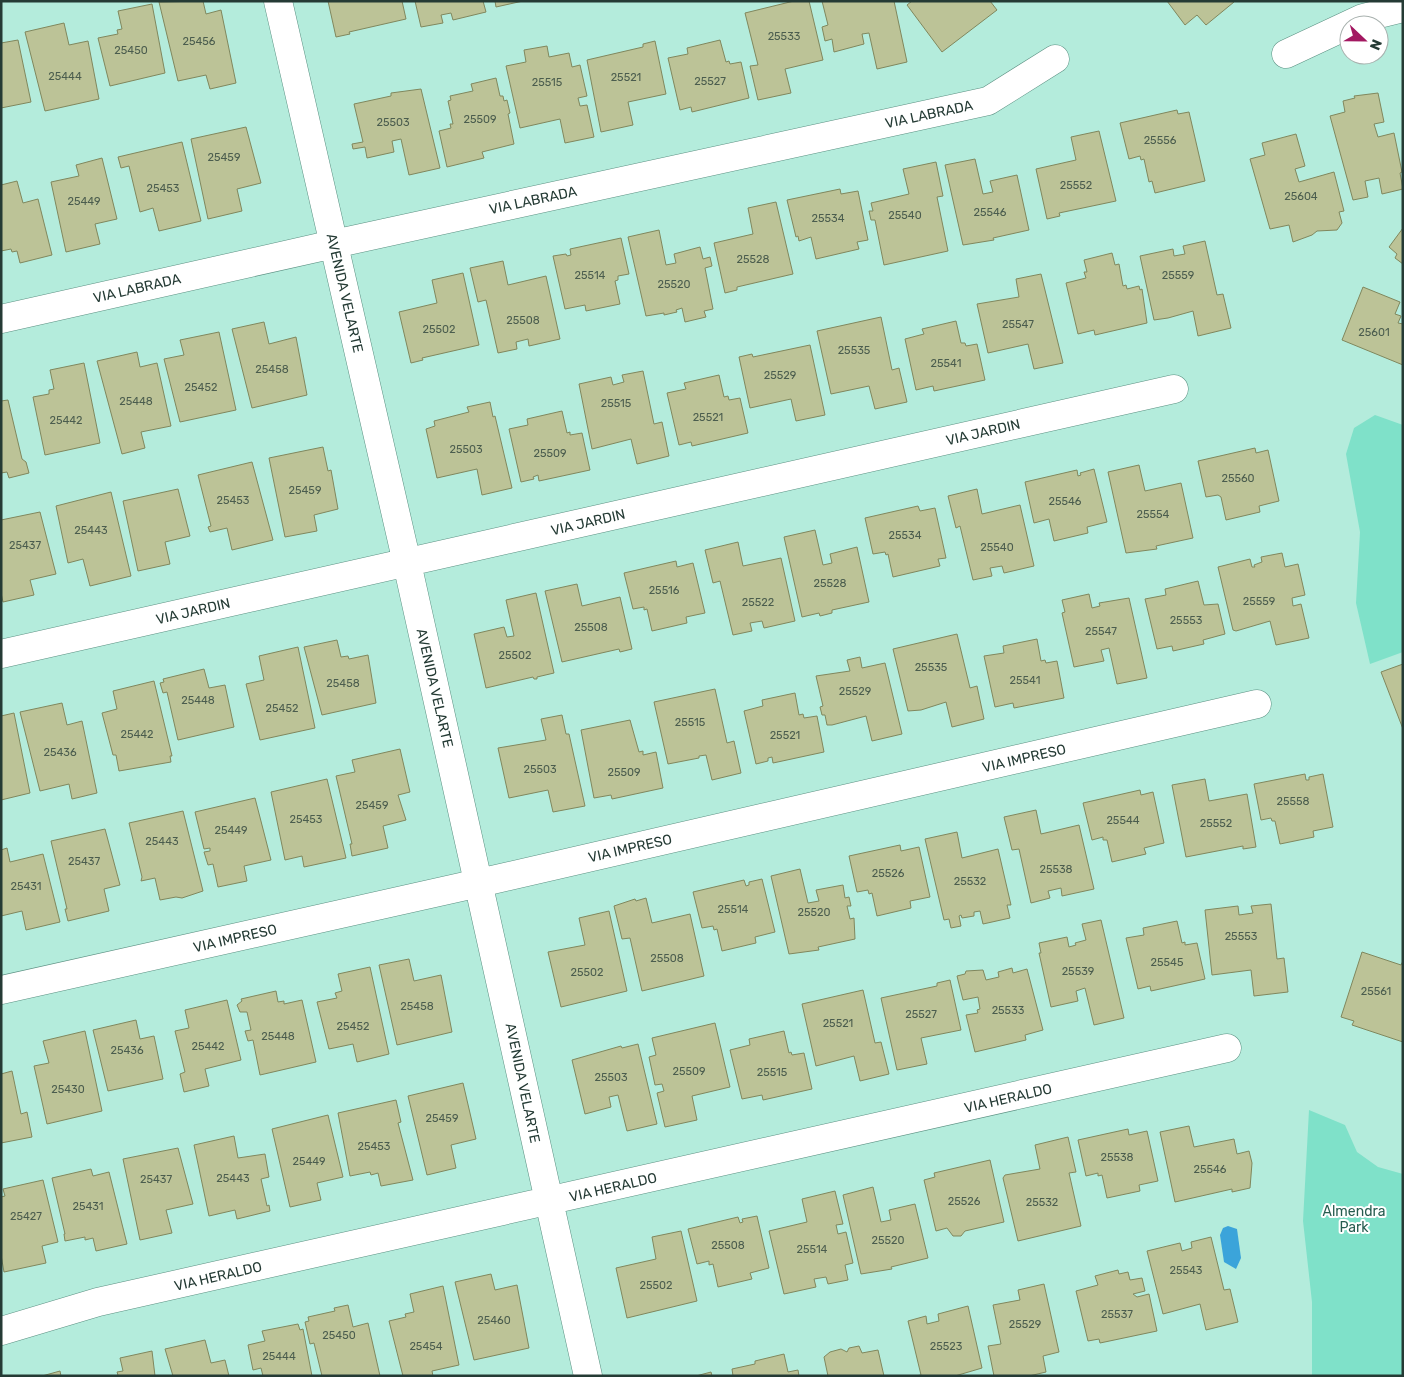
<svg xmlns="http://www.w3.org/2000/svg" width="1404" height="1377" font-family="Rubik,sans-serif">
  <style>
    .green { fill: #7fe1c9 }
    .water { fill: #3ba4da }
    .building { fill: #bcc397; stroke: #80875d }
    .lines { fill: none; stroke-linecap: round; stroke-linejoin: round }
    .minor-casing { stroke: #5b9082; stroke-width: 29 }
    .minor { stroke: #fff; stroke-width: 28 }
    .labels { text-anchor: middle; stroke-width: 4; stroke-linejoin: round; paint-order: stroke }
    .number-label { font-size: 11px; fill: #4b5d4e }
    .street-label { font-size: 14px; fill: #253b35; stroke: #fff }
    .park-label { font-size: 14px; fill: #275d50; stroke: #fff }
  </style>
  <rect width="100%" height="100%" fill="#b4ecdc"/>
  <path class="green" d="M1375,415L1403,425V652L1370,664L1356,603L1360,532L1346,454L1354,428Z
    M1309,1110L1345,1125L1357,1152L1378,1167L1403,1174V1376H1312V1302L1303,1221Z"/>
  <path class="water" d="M1228,1226L1237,1229L1241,1258L1236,1269L1224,1262L1220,1235L1223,1228Z"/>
  <path class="building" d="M203,1L206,14L221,10L236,83L210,89L206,75L178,81L159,2Z
    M328,1H402L406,19L349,32L350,34L336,37Z
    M415,1H483L486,12L453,20L451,13L441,15L443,23L421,27Z
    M495,1H523L496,7Z
    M794,1H809L823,60L785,69L791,93L758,100L750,66L758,65L745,13Z
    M822,1H894L907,62L877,69L869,33L862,34L864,44L834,52L832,39L825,41L822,27L828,25Z
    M912,1H990L997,10L942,52L907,5Z
    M1167,1H1233L1234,2L1206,25L1197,15L1185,25Z
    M152,4L165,73L110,86L98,38L118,34L117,30L122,29L118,11Z
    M64,23L69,45L88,41L99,99L45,111L25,32Z
    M18,40L31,102L1,108V43Z
    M720,40L726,62L729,61L730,64L741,62L749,98L692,112L691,107L680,110L668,58L688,54L687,48Z
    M655,41L666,94L628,102L633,125L601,132L587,60L643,47V44Z
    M547,46L549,57L569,53L572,67L580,65L587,96L578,98L580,106L587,105L594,137L565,143L560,119L520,128L506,66L526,62L524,50Z
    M496,78L500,96H503L504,101L507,100L510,113L508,114L514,144L482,152L484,158L447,167L439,131L451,128L450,124H453L448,101L451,100L450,96L473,91L471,84Z
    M421,89L440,168L409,175L401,139L392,141L394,152L367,158L365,147L353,149L352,144L363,142L354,104L391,96V93Z
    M1378,93L1384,122L1374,124L1378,137L1394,133L1402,172L1400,173L1403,189L1382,194L1379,178L1365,181L1368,197L1353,200L1330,116L1345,112L1343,101L1355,98L1354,96Z
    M1177,110L1178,114L1189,112L1205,181L1155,193L1152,181L1149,182L1144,159L1141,160L1140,156L1129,159L1120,123Z
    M246,127L261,183L237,189L242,211L208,219L191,139Z
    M1099,131L1116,201L1059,213L1060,216L1047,219L1036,169L1076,160L1071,137Z
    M1296,134L1305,166L1295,169L1299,182L1334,172L1344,211L1339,212L1342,223L1337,230L1317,231L1312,235L1293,242L1289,225L1270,229L1250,159L1265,155L1262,143Z
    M182,142L201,221L159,231L153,208L140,212L129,166L121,168L118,157Z
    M102,158L117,219L95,224L100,244L66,252L51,182L79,176L76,165Z
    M975,159L983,194L993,192L990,181L1017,175L1029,230L993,238L994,240L963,245L945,165Z
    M936,162L943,196L937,197L948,251L884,265L875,220H871L869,211H873L871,203L909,194L903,169Z
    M17,181L23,203L38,199L52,255L20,263L17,251L12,252L11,249L1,251V185Z
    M840,189L841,194L858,191L868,240L857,242L859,249L816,259L811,237L799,241L798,236L796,237L787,200Z
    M776,202L793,274L737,287V290L725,293L714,243L753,234L748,208Z
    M1403,228V264L1395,258L1397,254L1389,247Z
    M659,230L666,265L676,263L674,254L700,247L703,259L710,257L712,266L705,268L713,309L704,311L706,317L685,322L682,308L676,310L677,312L664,315V313L646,316L628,237Z
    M621,238L629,274L618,276V280L615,281L620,304L586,311L585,305L565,309L553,256L566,254L567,256L571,255L570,249Z
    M1205,241L1217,295L1223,294L1231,328L1198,336L1193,311L1168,318L1154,320L1140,256L1173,249L1174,256L1185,254L1183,246Z
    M1112,253L1115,265L1119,264L1123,286L1126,285L1127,289L1139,286L1140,290L1142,289L1147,323L1095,335L1094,330L1078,334L1066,283L1086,278L1084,272H1087L1084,260Z
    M503,261L508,285L546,276L560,339L529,346L528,339L516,342L517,349L498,353L486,300L478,302L470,268Z
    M463,273L479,345L422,358L423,360L411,363L399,312L437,303L432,280Z
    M1041,274L1063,363L1034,369L1028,344L988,353L977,304L1019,297L1016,279Z
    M1363,287L1400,302L1395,314L1401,316L1398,323L1403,324V365L1342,340Z
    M881,317L892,370L899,368L907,402L875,409L869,386L831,394L817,331Z
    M956,321L961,343H965L966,346L977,344L985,380L934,391L933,386L916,390L905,339L924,334L922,329Z
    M264,322L269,344L296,337L307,395L252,408L232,329Z
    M219,332L236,410L180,422L164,359L184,355L180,340Z
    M810,345L825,415L796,421L791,399L750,408L739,357L752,354L753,357Z
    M137,352L140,367L157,363L171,426L141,432L145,448L122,454L97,361Z
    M84,363L100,443L45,455L33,397L49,394V390L54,389L50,370Z
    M643,371L654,424L662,422L669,456L637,464L631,439L592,449L579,384L611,377L613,385L624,382L622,375Z
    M719,375L724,397L728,396L729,400L740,398L748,433L692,446L691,442L679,445L667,393L686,389L684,383Z
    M8,400L22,459L26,462L29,473L9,478L7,472L1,473V401Z
    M490,402L493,417L495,416L512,488L482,495L477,469L437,478L426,429L435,426L434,421L469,412L467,407Z
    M562,411L567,433L570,432V435L582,433L590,470L539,481L538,475L533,477L534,479L521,482L509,429L528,425L527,419Z
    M323,447L328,471L331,470L338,509L314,515L317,531L285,537L269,458Z
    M1255,448L1256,453L1268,450L1279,501L1259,506L1260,512L1226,520L1221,497L1218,495L1206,497L1198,461Z
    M252,462L273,540L232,550L227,528L210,532L208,527L211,526L198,475Z
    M1139,465L1145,491L1181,483L1193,538L1156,546L1157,549L1126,553L1108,472Z
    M1094,469L1107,522L1087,527L1088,533L1054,541L1049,519L1034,523L1025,482L1077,470L1078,476L1081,475L1080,473Z
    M178,489L190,536L165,542L170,564L138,571L123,501Z
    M977,489L982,514L1020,505L1034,566L1004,573L1002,566L990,568L992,576L973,580L960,526L956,528L948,496Z
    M111,492L131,576L90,586L83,559L68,563L56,506Z
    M918,506L920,511L935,508L946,558L938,559L940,566L893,577L888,554L886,555L885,552L873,554L865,518Z
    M40,512L56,574L30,580L34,595L3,602L1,593V520Z
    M815,530L823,565L832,563L830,554L857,547L869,602L832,610V613L820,616L819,613L802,617L784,537Z
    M738,542L743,566L781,558L795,621L764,628L762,621L750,623L752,631L733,635L720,581L713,583L705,550Z
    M1282,553L1285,567L1298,564L1305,595L1292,598L1293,606L1301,604L1309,638L1276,645L1270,621L1236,631L1233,630L1218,567L1250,559L1252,567H1255L1254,565L1262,562L1261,557Z
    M676,561L677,567L693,563L705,613L686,617L687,623L652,631L647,609L644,610V607L633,609L624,573Z
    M1198,581L1204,605L1218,604L1225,634L1203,640L1204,644L1173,651L1172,646L1157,649L1145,599L1166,595L1165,589Z
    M577,584L582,606L620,597L632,649L620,652L619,649L562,662L545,591Z
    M536,593L554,673L537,677V679H534L533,677L486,688L474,634L504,627L507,637L514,636L506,600Z
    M1089,594L1092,608L1100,606L1099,603L1129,598L1147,678L1117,684L1109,648L1101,650L1104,661L1074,667L1062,613L1065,612L1062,600Z
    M957,634L970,688L977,686L984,719L952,727L946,702L921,710L908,711L893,649Z
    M1037,639L1041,661L1045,660L1046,663L1057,661L1064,698L1014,708L1013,703L995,707L984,656L1004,653L1003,646Z
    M337,640L341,657L348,656L349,659L368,655L376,703L322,715L304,647Z
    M298,647L315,728L260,740L246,684L264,680L259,656Z
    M860,657L862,668L885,663L902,734L872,741L866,716L832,725H827L825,715H822L820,707L823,706L816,676L850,671L847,660Z
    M1403,664V729L1381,672Z
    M204,669L209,688L225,685L234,727L178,740L167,692L163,693L160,683L164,682L163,679Z
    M154,681L172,756H170L171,762L119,771L116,755H113L102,713L117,709L113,691Z
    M715,689L727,743L734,741L741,773L712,780L706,755L699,756V758L668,764L654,702Z
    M795,693L799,715L803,714L804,718L817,716L824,752L773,763L772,757L768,758V761L756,764L744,711L763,706L762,700Z
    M62,703L67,725L82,721L97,793L72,799L69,784L40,791L20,712Z
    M14,713L30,793L1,800V716Z
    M562,715L566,734H569L585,806L553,812L548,790L509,798L498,748L546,740L541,719Z
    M630,720L639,752L643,751V755L656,752L663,788L612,799L611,795L594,798L581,730Z
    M400,749L410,792L398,795L406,820L383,826L388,848L352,856L350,844H352L336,776L355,772L352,760Z
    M1305,774L1306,780H1309V777L1323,774L1333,827L1313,831L1314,837L1280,844L1275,821H1272L1271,818L1261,820L1254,784Z
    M327,779L346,858L304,867L302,856L285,860L271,792Z
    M1205,779L1209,801L1247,794L1256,847L1243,849V846L1186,857L1172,785Z
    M1140,790L1141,795L1153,792L1164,843L1144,848L1146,854L1112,862L1107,840H1103V837L1092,840L1083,803Z
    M255,798L271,860L244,866L247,881L218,887L213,864L208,865L204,852L210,851V848L204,849L195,812Z
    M1036,810L1041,834L1079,825L1094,889L1062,896L1061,888L1048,891L1050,898L1031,903L1019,849L1012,850L1004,817Z
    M183,811L203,891L182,898L176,897L160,900L155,878L141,881L142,877L129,823Z
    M105,829L120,885L104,889L109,911L68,921L65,909H67L51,841Z
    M957,832L962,858L998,849L1011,905H1007L1010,918L983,924L980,911L974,912V916L962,918L961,915L959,916L961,926L951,928L949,919L944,920L925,839Z
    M900,845L901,851L919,847L930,897L910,901L911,908L877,916L872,893L869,894L868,890L857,892L849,856Z
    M7,848L10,862L43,854L60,922L26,930L22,911L1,916V850Z
    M800,869L808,903L819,901L816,890L843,885L845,898L849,897L851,906H847L850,919L854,918L855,939L818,947L819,950L789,954L771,876Z
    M762,879L775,932L755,937L756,943L722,951L717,929L714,930L713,926L702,928L693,892L744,880L746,886L749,885V882Z
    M646,898L652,923L690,914L704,976L642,991L630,938L622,939L614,906L635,899L636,901Z
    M1271,904L1277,959L1284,958L1288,992L1254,996L1251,970L1212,975L1205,910L1238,906L1239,915L1253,913L1251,906Z
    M609,911L627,991L561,1007L548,952L585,945L579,918Z
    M1101,920L1124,1018L1094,1025L1085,988L1076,991L1078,1001L1051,1007L1039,953H1041L1039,943L1067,937L1069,947L1076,945L1075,943L1086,940L1082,924Z
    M1177,921L1182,943L1185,942V945L1197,943L1205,979L1151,991L1150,986L1138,989L1126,938L1144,935L1143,928Z
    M1362,952L1401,965L1403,961V1042L1352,1025L1354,1021L1341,1017Z
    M409,959L414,981L441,975L452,1032L397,1045L379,965Z
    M370,967L389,1054L357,1062L353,1044L329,1049L317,1002L337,998L335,993L342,991L338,974Z
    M1012,968L1013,973L1027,969L1043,1030L1025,1035L1026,1040L975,1052L966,1015L978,1013L977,1010L980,1009L978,997L963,1000L957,976L965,974L966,971L983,970L986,980L999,977L998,972Z
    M950,980L961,1030L921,1038L927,1064L897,1070L881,998L937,986V983Z
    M863,990L875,1043L881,1042L889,1074L860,1081L854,1056L816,1066L802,1004Z
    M276,991L278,1002L284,1001V1004L302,1000L316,1062L260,1075L253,1040L248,1041L245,1031L251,1030L247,1012H240L237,1005L242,1001L241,999Z
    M227,1000L241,1060L205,1069L209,1086L184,1092L180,1074L185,1072L175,1031L189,1028L185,1010Z
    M136,1020L140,1039L154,1036L163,1079L108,1091L93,1030Z
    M715,1023L730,1087L692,1096L697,1120L665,1127L657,1093L664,1091L662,1084L655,1085L649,1057L656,1055L652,1038Z
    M85,1031L102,1111L47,1124L34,1066L49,1063L43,1041Z
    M784,1031L789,1053L791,1052L792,1055L804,1053L812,1089L763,1100L762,1095L742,1099L730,1050L750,1045L749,1039Z
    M638,1044L657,1124L627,1131L618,1095L609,1097L611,1107L585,1114L572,1060L621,1046L622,1048Z
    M12,1071L21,1114L27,1112L32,1137L1,1143V1074Z
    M463,1083L476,1139L451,1145L456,1168L427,1175L408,1096Z
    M396,1100L401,1122L398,1123L413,1180L381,1186L378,1173L371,1175L370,1172L350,1176L338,1113Z
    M328,1115L343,1177L317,1183L321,1200L290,1207L272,1129Z
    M1189,1126L1194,1147L1234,1139L1237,1154L1249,1151L1252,1163L1250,1188L1232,1192V1189L1175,1202L1160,1132Z
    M1128,1129L1129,1135L1147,1131L1158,1181L1139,1185L1140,1191L1107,1198L1102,1175L1098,1176V1173L1086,1176L1078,1140Z
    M234,1136L238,1158L265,1154L269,1177L261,1179L267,1206L269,1205L270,1211L237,1219L235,1210L209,1216L194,1145Z
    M1068,1137L1076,1172L1069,1173L1081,1226L1018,1241L1003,1178L1005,1175L1040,1169L1035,1145Z
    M178,1148L193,1204L166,1210L172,1233L140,1240L123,1159Z
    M990,1160L1004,1222L965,1231L961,1236H953L947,1228L936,1231L924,1180L935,1177L934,1173Z
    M91,1169L93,1176L109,1172L127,1244L96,1251L93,1238L85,1240V1237L65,1241L64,1234H65L52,1178Z
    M43,1180L58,1242L42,1246L46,1263L4,1272L1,1255V1197L5,1196L3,1189Z
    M873,1187L881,1222L891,1220L889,1210L915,1204L928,1258L891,1267L892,1269L861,1274L843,1195Z
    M835,1191L843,1224L836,1225L838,1234L846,1232L853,1263L845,1265L848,1280L828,1284L826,1277L814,1279L816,1287L784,1294L769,1231L807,1222L802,1199Z
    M757,1216L769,1268L750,1273L752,1279L718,1287L713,1264L709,1265V1261L697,1264L688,1229L738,1217L740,1223L743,1222L742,1219Z
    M681,1231L697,1301L627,1318L616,1268L656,1259L652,1237Z
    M1211,1237L1224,1290L1230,1289L1238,1322L1206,1330L1200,1304L1163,1314L1147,1251L1180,1243L1182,1251L1192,1248L1191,1242Z
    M1118,1270L1119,1274L1128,1272L1130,1280L1142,1278L1145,1291L1133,1294L1137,1297L1149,1294L1157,1331L1100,1343L1099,1339L1088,1341L1076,1291L1098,1285L1095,1276Z
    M491,1274L495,1290L517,1285L529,1348L474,1360L455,1282Z
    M1044,1284L1059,1352L1043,1356L1046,1372L1029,1376H994L988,1346L1001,1344L993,1305L1020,1300L1018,1290Z
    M443,1286L459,1365L432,1371L433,1376H403L389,1321L406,1317L405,1314L414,1312L410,1294Z
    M348,1305L353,1327L368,1323L380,1376H322L314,1343L310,1344L305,1322L309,1321L308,1317L335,1311L334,1308Z
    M968,1306L982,1368L955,1376H915L921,1375L908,1321L926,1316L927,1324L939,1321L938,1314Z
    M298,1324L300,1330L303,1329L312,1376H263L261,1368L253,1370L248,1345L265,1341L262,1331Z
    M205,1340L211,1363L225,1360L229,1376H173L165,1349Z
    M859,1346L862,1353L878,1350L884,1376H828L824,1357L830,1352L841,1349L847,1352L849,1348Z
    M152,1351L155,1376H115L118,1375L117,1372L123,1371L120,1358Z
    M784,1354L788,1372L798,1370L799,1376H733L732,1369L755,1364V1361Z
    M60,1371L61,1376H42Z
    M711,1372L712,1376H696Z"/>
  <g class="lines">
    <g class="minor-casing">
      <path id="minor" d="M278,1L407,563L588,1376
        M1286,54L1363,18L1403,8
        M1,319L334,244L988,101L1055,59
        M1,654L1174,389
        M1,990L479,883L1257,704
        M1,1331L98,1302L1227,1048"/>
    </g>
    <use href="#minor" class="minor"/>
  </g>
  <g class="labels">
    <g class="number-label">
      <text x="784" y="40">25533</text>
      <text x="199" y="45">25456</text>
      <text x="131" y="54">25450</text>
      <text x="65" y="80">25444</text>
      <text x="626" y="81">25521</text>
      <text x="710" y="85">25527</text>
      <text x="547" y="86">25515</text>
      <text x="480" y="123">25509</text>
      <text x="393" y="126">25503</text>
      <text x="1160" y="144">25556</text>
      <text x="224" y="161">25459</text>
      <text x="1076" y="189">25552</text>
      <text x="163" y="192">25453</text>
      <text x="1301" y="200">25604</text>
      <text x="84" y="205">25449</text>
      <text x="990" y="216">25546</text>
      <text x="905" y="219">25540</text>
      <text x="828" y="222">25534</text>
      <text x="753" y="263">25528</text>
      <text x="590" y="279">25514</text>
      <text x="1178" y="279">25559</text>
      <text x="674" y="288">25520</text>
      <text x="523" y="324">25508</text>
      <text x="1018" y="328">25547</text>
      <text x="439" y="333">25502</text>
      <text x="1374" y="336">25601</text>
      <text x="854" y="354">25535</text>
      <text x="946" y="367">25541</text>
      <text x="272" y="373">25458</text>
      <text x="780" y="379">25529</text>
      <text x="201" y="391">25452</text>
      <text x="136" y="405">25448</text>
      <text x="616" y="407">25515</text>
      <text x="708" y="421">25521</text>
      <text x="66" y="424">25442</text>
      <text x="466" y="453">25503</text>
      <text x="550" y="457">25509</text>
      <text x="1238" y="482">25560</text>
      <text x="305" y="494">25459</text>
      <text x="233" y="504">25453</text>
      <text x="1065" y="505">25546</text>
      <text x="1153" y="518">25554</text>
      <text x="91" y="534">25443</text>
      <text x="905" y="539">25534</text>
      <text x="25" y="549">25437</text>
      <text x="997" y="551">25540</text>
      <text x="830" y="587">25528</text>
      <text x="664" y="594">25516</text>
      <text x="1259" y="605">25559</text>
      <text x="758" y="606">25522</text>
      <text x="1186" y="624">25553</text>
      <text x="591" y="631">25508</text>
      <text x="1101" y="635">25547</text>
      <text x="515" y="659">25502</text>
      <text x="931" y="671">25535</text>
      <text x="1025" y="684">25541</text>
      <text x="343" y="687">25458</text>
      <text x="855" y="695">25529</text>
      <text x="198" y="704">25448</text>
      <text x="282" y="712">25452</text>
      <text x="690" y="726">25515</text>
      <text x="137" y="738">25442</text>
      <text x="785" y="739">25521</text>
      <text x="60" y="756">25436</text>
      <text x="540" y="773">25503</text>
      <text x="624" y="776">25509</text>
      <text x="1293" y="805">25558</text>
      <text x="372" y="809">25459</text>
      <text x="306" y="823">25453</text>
      <text x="1123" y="824">25544</text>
      <text x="1216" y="827">25552</text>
      <text x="231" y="834">25449</text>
      <text x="162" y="845">25443</text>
      <text x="84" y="865">25437</text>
      <text x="1056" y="873">25538</text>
      <text x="888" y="877">25526</text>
      <text x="970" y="885">25532</text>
      <text x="26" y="890">25431</text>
      <text x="733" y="913">25514</text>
      <text x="814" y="916">25520</text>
      <text x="1241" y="940">25553</text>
      <text x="667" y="962">25508</text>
      <text x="1167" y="966">25545</text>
      <text x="1078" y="975">25539</text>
      <text x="587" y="976">25502</text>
      <text x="1376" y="995">25561</text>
      <text x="417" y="1010">25458</text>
      <text x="1008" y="1014">25533</text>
      <text x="921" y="1018">25527</text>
      <text x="838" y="1027">25521</text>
      <text x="353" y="1030">25452</text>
      <text x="278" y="1040">25448</text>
      <text x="208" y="1050">25442</text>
      <text x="127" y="1054">25436</text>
      <text x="689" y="1075">25509</text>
      <text x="772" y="1076">25515</text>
      <text x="611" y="1081">25503</text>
      <text x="68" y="1093">25430</text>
      <text x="442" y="1122">25459</text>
      <text x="374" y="1150">25453</text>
      <text x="1117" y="1161">25538</text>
      <text x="309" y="1165">25449</text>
      <text x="1210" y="1173">25546</text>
      <text x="233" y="1182">25443</text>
      <text x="156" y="1183">25437</text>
      <text x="964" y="1205">25526</text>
      <text x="1042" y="1206">25532</text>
      <text x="88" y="1210">25431</text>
      <text x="26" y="1220">25427</text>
      <text x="888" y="1244">25520</text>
      <text x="728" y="1249">25508</text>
      <text x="812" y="1253">25514</text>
      <text x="1186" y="1274">25543</text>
      <text x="656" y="1289">25502</text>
      <text x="1117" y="1318">25537</text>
      <text x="494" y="1324">25460</text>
      <text x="1025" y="1328">25529</text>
      <text x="339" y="1339">25450</text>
      <text x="426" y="1350">25454</text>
      <text x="946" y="1350">25523</text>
      <text x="279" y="1360">25444</text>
    </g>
    <g class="street-label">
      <text transform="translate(929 114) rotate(-12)" y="5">VIA LABRADA</text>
      <text transform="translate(533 200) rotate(-12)" y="5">VIA LABRADA</text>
      <text transform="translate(137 288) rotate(-13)" y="5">VIA LABRADA</text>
      <text transform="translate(345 293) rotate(77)" y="5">AVENIDA VELARTE</text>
      <text transform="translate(983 432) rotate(-13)" y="5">VIA JARDIN</text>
      <text transform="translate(588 522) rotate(-13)" y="5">VIA JARDIN</text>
      <text transform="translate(193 611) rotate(-13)" y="5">VIA JARDIN</text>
      <text transform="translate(435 688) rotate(77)" y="5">AVENIDA VELARTE</text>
      <text transform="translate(1024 758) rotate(-13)" y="5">VIA IMPRESO</text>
      <text transform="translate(630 848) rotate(-13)" y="5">VIA IMPRESO</text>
      <text transform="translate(235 938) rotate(-13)" y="5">VIA IMPRESO</text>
      <text transform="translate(523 1083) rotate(78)" y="5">AVENIDA VELARTE</text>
      <text transform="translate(1008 1098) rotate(-13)" y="5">VIA HERALDO</text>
      <text transform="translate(613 1187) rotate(-13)" y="5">VIA HERALDO</text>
      <text transform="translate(218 1276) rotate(-13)" y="5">VIA HERALDO</text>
    </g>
    <g class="park-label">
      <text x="1354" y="1216">Almendra<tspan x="1354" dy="16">Park</tspan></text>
    </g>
  </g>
  <rect width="1404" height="1377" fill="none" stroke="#253b35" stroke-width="5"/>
  <g transform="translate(1364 40) rotate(112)"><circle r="24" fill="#ffffff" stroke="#a8b1ae"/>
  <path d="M0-4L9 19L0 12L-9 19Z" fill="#a31861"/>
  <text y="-8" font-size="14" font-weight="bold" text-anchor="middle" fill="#253b35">N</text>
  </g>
</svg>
